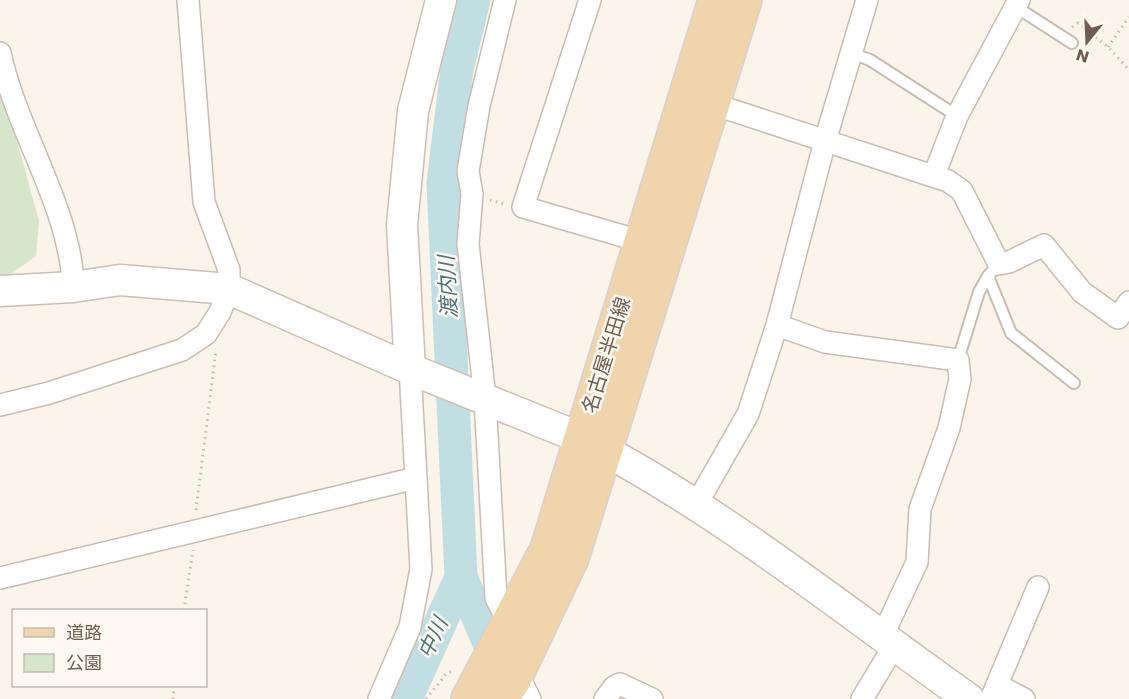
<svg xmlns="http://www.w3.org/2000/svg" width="1129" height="699" font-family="Poppins,'Noto Sans JP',sans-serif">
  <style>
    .green { fill: #d6e6ca }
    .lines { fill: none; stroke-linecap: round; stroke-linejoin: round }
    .river { stroke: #c1dee2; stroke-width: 33 }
    .lane-casing { stroke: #cbbcb1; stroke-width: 14 }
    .street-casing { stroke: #cbbcb1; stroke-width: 24 }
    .secondary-casing { stroke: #cfbeb2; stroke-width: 33 }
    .primary-casing { stroke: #d8d1ce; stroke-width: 36 }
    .path { stroke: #d1b7a8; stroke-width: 3; stroke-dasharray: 1.5 4.5; stroke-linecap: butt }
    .lane { stroke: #fff; stroke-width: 10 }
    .street { stroke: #fff; stroke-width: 21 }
    .secondary { stroke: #fff; stroke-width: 30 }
    .primary { stroke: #f0d5ac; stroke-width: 33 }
    .labels { text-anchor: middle; stroke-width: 5; stroke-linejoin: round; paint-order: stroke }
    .street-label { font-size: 20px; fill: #725c51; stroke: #fdf8f1 }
    .water-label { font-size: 21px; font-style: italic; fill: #49757b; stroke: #fdf8f1 }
  </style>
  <rect width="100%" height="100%" fill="#faf4ea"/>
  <path class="green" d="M0,79L39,221L36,256L0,282Z"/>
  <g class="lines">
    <path class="river" d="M474,0L457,69L443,183L461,577L502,674
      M406,699L461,577"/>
    <g class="lane-casing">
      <path id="lane" d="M1016,7L1072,43
        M851,53L870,60L957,116
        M999,264L988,276L1011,333L1074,383
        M958,360L979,292L988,276"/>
    </g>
    <g class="street-casing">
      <path id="street" d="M505,0L479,106L468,171L472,194L468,244L485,398L496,598L509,624
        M590,0L523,207L640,241
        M0,53C16,130 72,211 73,287
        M713,104L948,181L962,191L999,264L1009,262L1044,245L1082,292L1118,318L1129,302
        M934,175L957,116L1019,0
        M777,325L825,342L958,360L960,379L949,428L920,509L917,562L882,637
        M0,405L49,393L182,350L206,334L220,312L229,289V270L204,202L188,0
        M696,505L748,414L777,325L825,141L867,0
        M0,578L416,478
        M517,673L530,699
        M997,685L1024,699
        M379,699L410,627L421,569L410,369
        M605,699L614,687L620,684L652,699
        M862,699L894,646
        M991,699L1038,587"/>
    </g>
    <g class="secondary-casing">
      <path id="secondary" d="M0,291L73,287L120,280L229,289L410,369L581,438C719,509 842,609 969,699
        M410,369L402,225L413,111L441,0"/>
    </g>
    <g class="primary-casing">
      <path id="primary" d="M468,699L547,549L715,0
        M501,699L513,682L572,558L745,0"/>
    </g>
    <path class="path" d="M1072,27L1078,23L1108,47L1129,70
      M1108,47L1129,17
      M490,200L504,204
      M196,510L216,350
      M184,610L193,550
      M173,699L174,686
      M426,699L447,673L455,670"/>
    <use href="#lane" class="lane"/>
    <use href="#street" class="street"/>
    <use href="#secondary" class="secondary"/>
    <use href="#primary" class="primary"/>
  </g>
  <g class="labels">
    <g class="street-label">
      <text transform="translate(606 355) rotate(-73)" y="7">名古屋半田線</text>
    </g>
    <g class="water-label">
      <text transform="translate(448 287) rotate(-93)" y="7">渡内川</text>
      <text transform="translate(433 638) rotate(-65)" y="7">中川</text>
    </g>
  </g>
  <rect x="12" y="609" width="195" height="78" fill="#fdf8f1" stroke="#c5bab1" stroke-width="1.5"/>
  <rect x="24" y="628" width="30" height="9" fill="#f0d5ac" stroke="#c5bab1" stroke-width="1.5"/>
  <text x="66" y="639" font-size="18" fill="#725c51">道路</text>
  <rect x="24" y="654" width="30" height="18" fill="#d6e6ca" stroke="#c5bab1" stroke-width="1.5"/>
  <text x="66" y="669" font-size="18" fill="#725c51">公園</text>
  <g transform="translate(1087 42) rotate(198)" stroke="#fdf8f1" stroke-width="4.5" paint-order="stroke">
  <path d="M0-4.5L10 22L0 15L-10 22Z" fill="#725c51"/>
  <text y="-9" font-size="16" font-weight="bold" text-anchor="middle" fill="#725c51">N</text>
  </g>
</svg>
